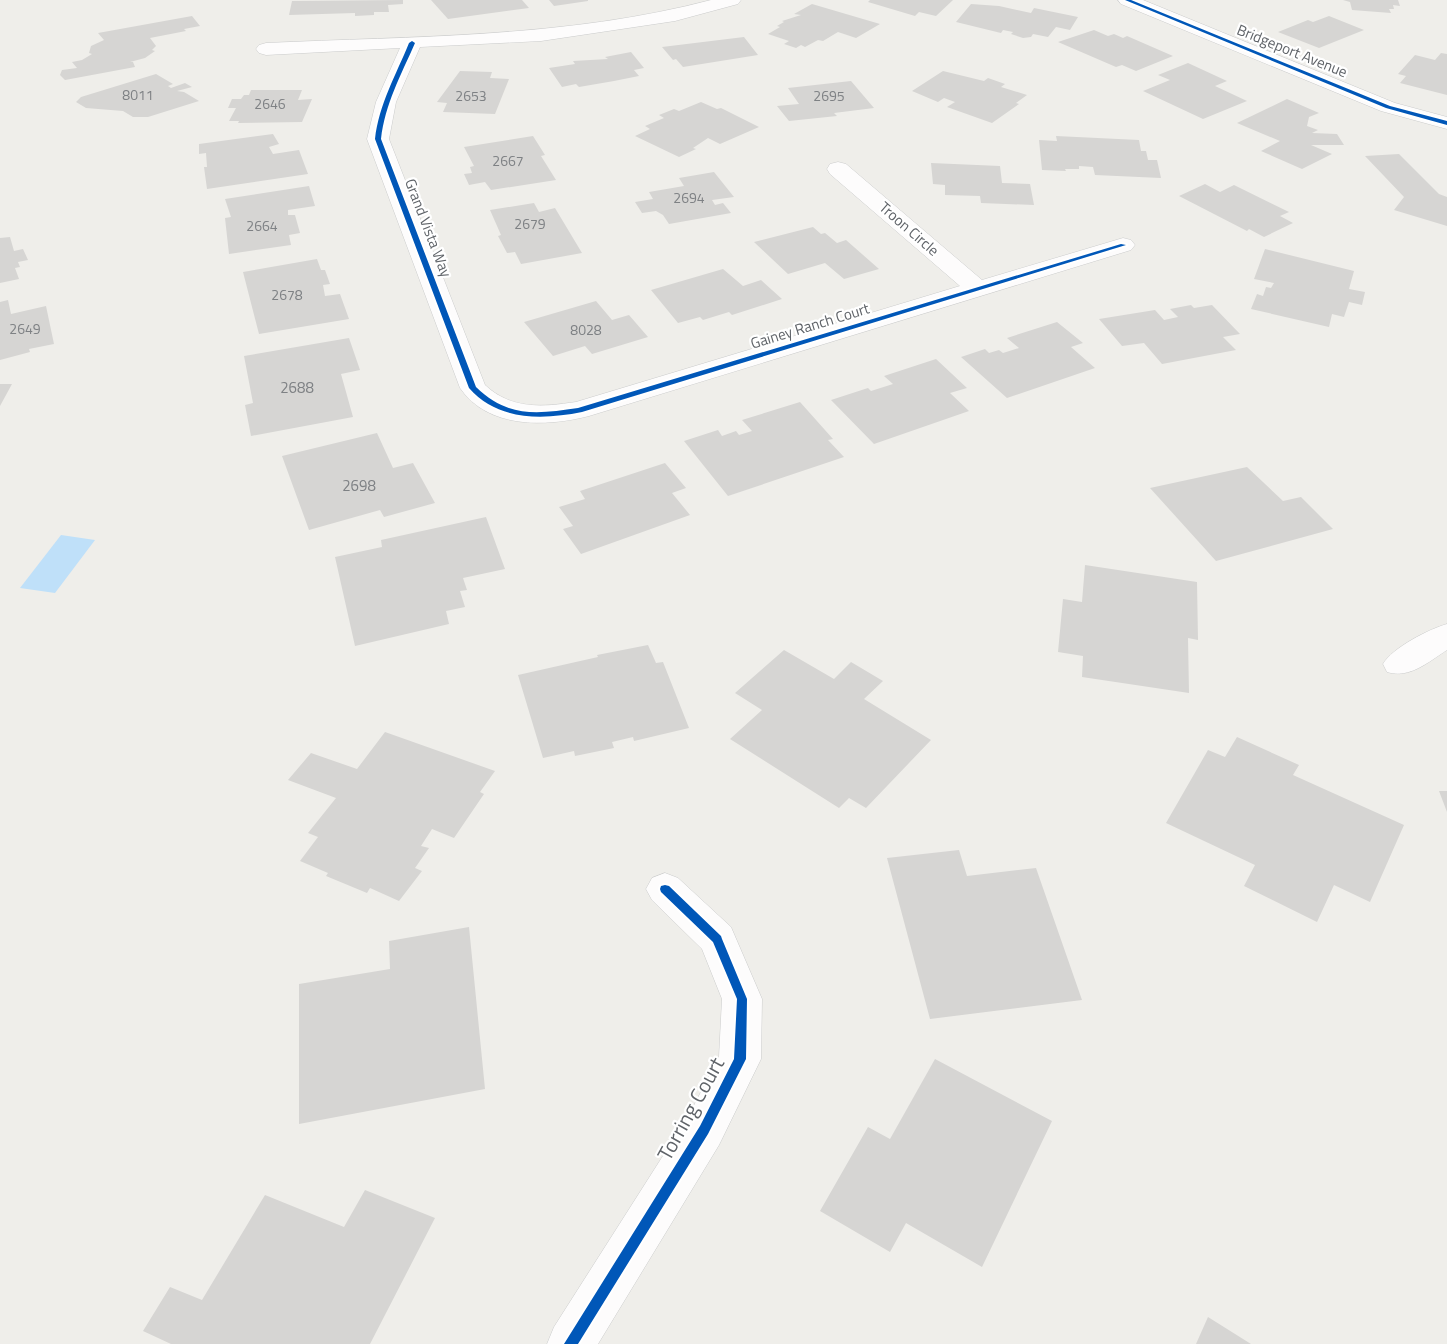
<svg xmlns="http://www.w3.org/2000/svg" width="1447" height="1344" font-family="'Titillium Web',sans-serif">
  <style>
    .water { fill: #bfe0f9 }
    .building { fill: #d6d5d3 }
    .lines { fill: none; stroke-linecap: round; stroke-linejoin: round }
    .minor-casing { stroke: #cbcccc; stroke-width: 1 }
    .minor { fill: #fdfcfc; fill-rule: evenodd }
    .cycleway-casing { stroke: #fff; stroke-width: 4 }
    .cycleway { fill: #0057b8; fill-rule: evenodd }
    .labels { text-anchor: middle; stroke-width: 4.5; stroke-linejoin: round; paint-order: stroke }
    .far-number-label { font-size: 14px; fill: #7e8184 }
    .far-street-label { font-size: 15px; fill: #5f6368; stroke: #fff }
    .number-label { font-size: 15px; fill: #7e8184 }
    .near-street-label { font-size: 21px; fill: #5f6368; stroke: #fff }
  </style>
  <rect width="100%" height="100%" fill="#efeeea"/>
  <path class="water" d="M61,535L95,540L55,593L20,588Z"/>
  <path class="building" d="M403,0V4L388,5L389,12H374V15L355,16V13L289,15L292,1Z
    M431,0H522L529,8L448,19Z
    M549,0H588V1L554,6Z
    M870,0H953L936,16L919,12L915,16L868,2Z
    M1343,0H1398L1400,6L1393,5L1394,9H1389L1391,13L1352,10L1350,2Z
    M812,4L880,24L856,38L838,32L823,41L818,40L805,47L801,45L796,48L784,44L789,41L768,34L780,27L777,26L784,22L782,21L801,15L794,14Z
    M971,4L999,6L1031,13L1034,8L1078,17L1070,30L1056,27L1048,37L1033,34L1031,37L1023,38L1011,34L1013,32L1003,30L1001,33L956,22Z
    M192,16L200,26L184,29L186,31L150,38L156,46L152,50L155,51L145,58L130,62H133L135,67L65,80L60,75L62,70L77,68L72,62L82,60L92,54L89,53L91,46L104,40L98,33Z
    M1329,16L1364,30L1319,48L1278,32L1308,20L1313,22Z
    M1094,30L1108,36L1114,34L1123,38L1127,36L1173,56L1136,71L1122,65L1116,67L1058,42Z
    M744,37L758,55L683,67L676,59L673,60L662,47Z
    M631,52L644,68L634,70L639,76L614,81L579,87L576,84L562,87L549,68L575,64L573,61L608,59L605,57Z
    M1441,53L1447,54V95L1400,83L1406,76L1398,74L1415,55L1435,60Z
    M1188,63L1227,81L1215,86L1247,101L1203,119L1143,91L1170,80L1158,75Z
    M460,71L492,72L490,78L509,79L495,114L443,112L447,103L437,102Z
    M943,71L984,81L988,78L1005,84L1001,87L1027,95L1016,103L1019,104L992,123L947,107L955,102L944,98L938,102L912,91Z
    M156,74L173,84L168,86L171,88L185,83L192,87L177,91L184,92L199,101L148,117H133L123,111L86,108L76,102L81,97Z
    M851,81L874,108L834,113L837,116L789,121L777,106L799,104L788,88Z
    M251,90H302L298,100L312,99L302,122L238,123L239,121H229L236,108H228L232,99H241L244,95H249Z
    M1287,99L1319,113L1309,117L1307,126L1318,130L1312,133L1337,134L1344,145H1311L1332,154L1302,169L1261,151L1280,141L1237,123Z
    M701,102L717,109L721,108L759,127L720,144L708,138L693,148L696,149L679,157L635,136L650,129L645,126L664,118L659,115L674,109L679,111Z
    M273,134L279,144L269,147L273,154L299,150L308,174L207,189L204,167H207L206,153L199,154V144Z
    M533,136L545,155L541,156L556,180L491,190L485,182L469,185L464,174L472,173L470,167L474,166L464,147Z
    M1056,136L1139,140L1141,151H1146L1148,160H1157L1161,178L1095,175L1093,167L1079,166V169H1065L1066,171L1042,170L1039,140L1057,141Z
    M1399,154L1439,194L1447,197V226L1394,210L1404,197L1365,156Z
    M931,163L1000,166L1002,183L1030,184L1034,205L981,203L980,196L945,195V185L933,184Z
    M714,172L734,197L712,200L715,205L723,203L731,213L669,224L663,215L656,211L642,213L635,202L653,199L649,192L684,186L679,178Z
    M1205,184L1220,192L1234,185L1289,212L1280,216L1293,223L1264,237L1249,229L1247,231L1179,196Z
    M309,186L315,206L288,210V215H295L300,233L289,235L291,245L229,254L225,218L231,217L225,199Z
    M534,203L539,212L555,208L582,253L521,264L515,252L507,253L498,236L501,235L490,210Z
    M813,227L821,234L825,233L837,243L846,240L879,269L844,279L825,263L788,274L754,242Z
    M10,237L14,251L23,249L28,260L18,262L20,267L15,268L19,279L0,283V238Z
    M1265,249L1354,271L1349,289L1365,292L1362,305L1349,302L1344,317L1332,314L1329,327L1251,309L1257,294L1263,296L1266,287L1271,288L1274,283L1254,279Z
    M317,259L321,270H325L330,284L323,285L325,296L340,294L349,319L259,334L243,272Z
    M723,269L743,286L761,280L782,299L732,315L729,312L703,320L700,317L678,323L651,290Z
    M8,300L11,314L46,306L54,344L29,349L30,352L0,360V302Z
    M596,301L612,320L629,315L648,337L592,354L585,346L553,356L524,322Z
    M1191,305L1194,308L1212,305L1240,334L1223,337L1236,350L1162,364L1144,343L1122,346L1099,319L1155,310L1164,320L1178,317L1170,309Z
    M1057,322L1083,343L1071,347L1095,368L1007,398L961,357L985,349L989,353L999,350L1003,353L1019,348L1007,338Z
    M349,338L360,370L341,374L353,417L251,436L245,405L253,403L244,356Z
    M936,359L967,388L950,393L969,411L874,444L831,400L868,388L871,391L893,384L884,376Z
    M0,384H12L0,406Z
    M800,402L833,439L828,440L844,457L728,496L684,441L718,430L722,436L736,431L739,435L752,431L742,420Z
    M377,433L393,468L413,463L435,503L384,517L380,510L309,530L282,456Z
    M665,463L686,488L672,493L690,515L581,554L563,529L573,526L559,507L585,499L580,491Z
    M1247,467L1283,501L1301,497L1333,529L1216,561L1150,488Z
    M486,517L505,569L463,578L467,590L460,591L465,607L446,611L449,624L355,646L335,557L382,547L381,540Z
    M1085,565L1197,582L1198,640L1188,638L1189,693L1082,677L1083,656L1058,652L1063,599L1082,602Z
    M648,645L656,663L663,662L689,728L634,741L633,737L612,742L614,748L575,756L574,751L543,758L518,675L598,657L597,655Z
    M784,650L834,679L851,662L883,681L864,699L931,740L866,808L849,798L839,808L730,739L762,710L735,693Z
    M385,732L495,771L480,792L484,794L454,838L432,829L421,846L429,848L415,868L422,871L399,901L370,888L367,893L326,876L328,873L300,861L318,837L308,833L336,798L288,780L311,753L357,769Z
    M1237,737L1299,765L1293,775L1404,825L1370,902L1334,885L1317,922L1244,886L1255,865L1166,823L1208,750L1225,757Z
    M1439,791H1447V812Z
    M959,850L967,876L1036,868L1082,1000L930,1019L887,858Z
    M469,927L485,1089L299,1124V984L390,969L389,941Z
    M935,1059L1052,1121L982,1267L906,1223L890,1252L820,1211L868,1127L890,1139Z
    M365,1190L435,1218L370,1344H171L143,1331L170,1287L202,1300L265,1195L344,1227Z
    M1208,1317L1251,1344H1196Z"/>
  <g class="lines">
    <g class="minor-casing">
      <path id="minor" d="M711,0H741L738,4L675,21L541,41L420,47L396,102L389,139L485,385C512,410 542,407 576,402L960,286L830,174L827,169L830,164L838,162L846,164L982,280L1123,238L1131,240L1135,245L1131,250L589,416C546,427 488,429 460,388L367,139L376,102L400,48L266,55L259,53L256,49L259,45L266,43C414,36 567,38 711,0Z
        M1118,0H1143L1395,103L1447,117V129L1381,111L1121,4Z
        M1447,624V650C1428,662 1410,679 1387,672L1383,664C1392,648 1429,629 1447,624Z
        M665,873L678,878L731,927L762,999L761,1059L719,1145L598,1344H547L554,1327L689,1115L719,1057L722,999L702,949L652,900L646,889L652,878Z"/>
    </g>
    <use href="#minor" class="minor"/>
    <g class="cycleway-casing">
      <path id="cycleway" d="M1125,0H1131L1390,106L1447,121V125L1386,108Z
        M412,41L415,43C401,75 385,104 381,139L476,387C508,418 537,414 578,408L1121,244L1126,245L582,412C542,420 498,421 469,388L375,139C379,104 396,75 409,43Z
        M665,885L669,886L721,936L722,939L747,999L746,1059L708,1134L578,1344H564L700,1126L734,1059L737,999L713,942L661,892L660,889L661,886Z"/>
    </g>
    <use href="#cycleway" class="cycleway"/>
  </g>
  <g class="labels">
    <g class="far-number-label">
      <text x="138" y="100">8011</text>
      <text x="471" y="101">2653</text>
      <text x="829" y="101">2695</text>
      <text x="270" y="109">2646</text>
      <text x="508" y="166">2667</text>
      <text x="689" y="203">2694</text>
      <text x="530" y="229">2679</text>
      <text x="262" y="231">2664</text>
      <text x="287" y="300">2678</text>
      <text x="25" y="334">2649</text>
      <text x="586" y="335">8028</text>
    </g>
    <g class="far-street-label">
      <text transform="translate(1292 51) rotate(22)" y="5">Bridgeport Avenue</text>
      <text transform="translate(428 228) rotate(69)" y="5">Grand Vista Way</text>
      <text transform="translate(909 229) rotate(41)" y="5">Troon Circle</text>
      <text transform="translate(810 326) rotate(-17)" y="5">Gainey Ranch Court</text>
    </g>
    <g class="number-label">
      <text x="297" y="393">2688</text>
      <text x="359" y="491">2698</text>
    </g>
    <g class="near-street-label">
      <text transform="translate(691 1109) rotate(-61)" y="7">Torring Court</text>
    </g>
  </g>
</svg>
